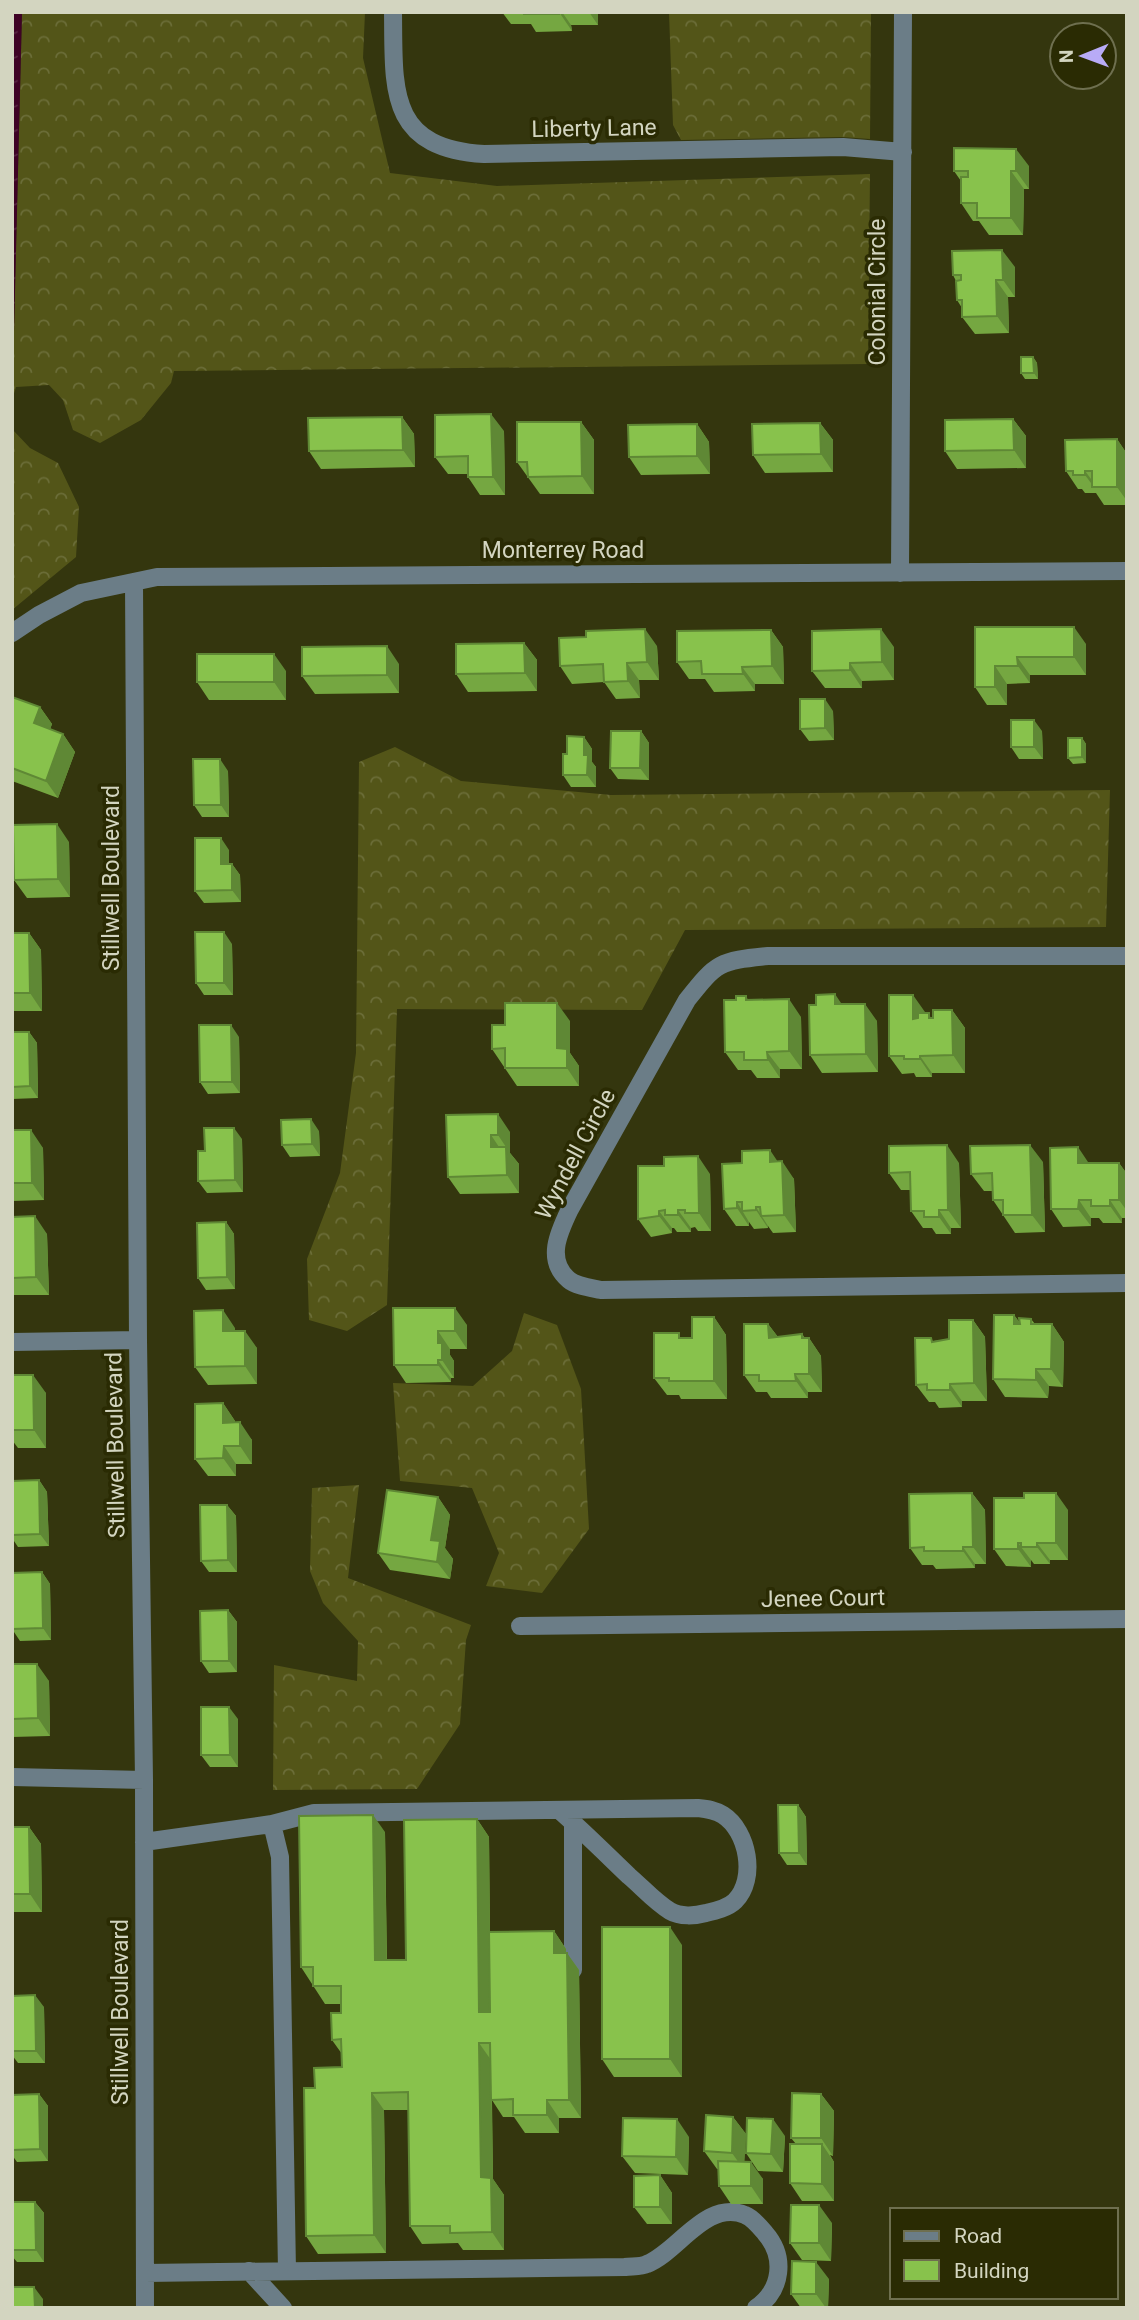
<svg xmlns="http://www.w3.org/2000/svg" width="1139" height="2320" font-family="Roboto,sans-serif">
  <style>
    .forest { fill: url(#forest-crowns) }
    .water { fill: url(#water-ripples) }
    .lines { fill: none; stroke-linecap: round; stroke-linejoin: round }
    .minor { stroke: #6b7d87; stroke-width: 18 }
    .wall { fill: #75a741 }
    .shaded-wall { fill: #5f8835 }
    .building { fill: #88c24c; stroke: #5f8835; stroke-width: 2 }
    .labels { text-anchor: middle; stroke-width: 7; stroke-linejoin: round; paint-order: stroke }
    .street-label { font-size: 23px; fill: #d3d5c0; stroke: #2a2b03 }
  </style>
  <defs>
    <pattern id="forest-crowns" width="20" height="18" patternUnits="userSpaceOnUse" patternTransform="scale(1.75)"><rect width="20" height="18" fill="#535518"/><path d="M2 6a3 3 0 1 1 6 0M12 15a3 3 0 1 1 6 0" fill="none" stroke="#6b6d38"/></pattern>
    <pattern id="water-ripples" width="26" height="14" patternUnits="userSpaceOnUse" patternTransform="scale(1.75)"><rect width="26" height="14" fill="#3e0225"/><path d="M2 4q2-2 4 0t4 0M15 11q2-2 4 0t4 0" fill="none" stroke="#592643"/></pattern>
  </defs>
  <rect width="100%" height="100%" fill="#34360e"/>
  <path class="forest" d="M22,12H365L363,58L390,173L497,186L870,174L868,364L174,371L171,383L141,420L100,443L73,430L63,400L49,385L16,387L12,400Z
    M669,12H871L870,139L842,137L681,140L673,125Z
    M12,429L30,448L58,463L79,507L76,557L12,610Z
    M395,747L461,781L611,795L1110,790L1106,927L685,930L642,1010L397,1009L387,1305L347,1331L309,1320L307,1259L340,1173L356,1053L359,762Z
    M524,1313L557,1325L581,1389L589,1529L542,1593L486,1586L499,1553L472,1488L400,1481L393,1383L473,1386L512,1351Z
    M359,1485L348,1578L471,1625L466,1640L460,1724L417,1789L273,1790L274,1665L357,1681L358,1641L323,1603L310,1571L312,1488Z"/>
  <path class="water" d="M12,12H22L14,332L12,335Z"/>
  <g class="lines">
    <path class="minor" d="M393,12C394,89 387,148 484,154L843,147L903,152
      M900,573L903,12
      M134,582L138,1340L144,1780L145,2308
      M12,633L39,615L81,593L157,577L1127,571
      M1127,956H768C719,961 717,962 687,1000L570,1209C559,1232 545,1260 569,1280C576,1286 592,1288 601,1290L1127,1283
      M12,1342L138,1340
      M520,1626L1127,1619
      M12,1777L144,1780
      M272,1824L280,1857L287,2271
      M144,1842L272,1824L314,1813L698,1808C708,1809 715,1810 723,1815C748,1831 757,1879 735,1901C728,1908 715,1911 706,1913C695,1916 680,1917 670,1911C655,1902 642,1887 629,1876C606,1854 583,1831 559,1810
      M573,1970V1823
      M249,2271L283,2308
      M145,2273L625,2267C632,2266 641,2267 647,2264C678,2252 706,2199 745,2215C753,2218 760,2227 765,2233C786,2257 782,2290 756,2308"/>
  </g>
  <path class="wall" d="M502,12H598V25H571L572,31L536,32L531,24H511Z
    M1029,166V189H1024L1023,235H989L979,221H973L961,203V181L954,171Z
    M1015,267V297H1008L1009,333L975,334L962,317V308L957,300L956,281L953,275Z
    M1033,357L1037,363L1038,379H1025L1021,373Z
    M402,417L414,434L415,467L321,469L309,451Z
    M1013,419L1026,436V468L957,469L945,451Z
    M581,422L594,440V494H540L517,462Z
    M820,423L833,440V472L765,473L753,455Z
    M697,424L709,442L710,474L641,475L629,457Z
    M504,431L505,495H480L468,477V474H448L435,457Z
    M1117,439L1127,454V505H1104L1096,493H1085L1082,489H1078L1066,471Z
    M975,627L1086,644V675H1030V683L1007,684V705H987L975,687Z
    M771,630L783,647L784,684H755V691L714,692L705,679H689L677,662Z
    M524,643L537,660V691L468,692L456,674Z
    M657,646L659,680H639L640,698L616,699L604,682L572,684L560,666Z
    M894,647V680L862,681V688H825L812,671Z
    M399,664V693L315,694L302,676Z
    M286,671V700H209L197,682Z
    M12,697L40,707L52,724L50,729L63,734L75,752L58,798L12,781Z
    M833,711L834,740L809,741L800,729Z
    M641,731L649,743V780L618,779L610,768Z
    M1042,731L1043,759H1019L1011,747Z
    M584,737L592,749V762L596,767V787H571L563,775L567,754Z
    M1082,738L1086,744V763L1073,764L1068,758Z
    M228,771L229,817H202L194,805Z
    M69,842L70,897L27,898L14,880Z
    M229,850V864H232L240,875L241,902L204,903L195,891Z
    M12,933H29L41,950L42,1011H12Z
    M232,944L233,995H204L196,983Z
    M746,996L748,1000L801,1017L802,1069H780V1078H757L751,1070H738L725,1052L736,1000Z
    M842,1004L877,1021L878,1072L822,1073L810,1055Z
    M952,1010L965,1028V1073H932V1077H916L914,1073L902,1074L889,1056L925,1013L932,1018Z
    M570,1021V1053L579,1066V1086H517L492,1049L505,1025Z
    M12,1032H29L37,1043L38,1098L12,1099Z
    M239,1037L240,1093L208,1094L200,1082Z
    M446,1115L510,1132V1153L519,1164V1193L460,1194L448,1177Z
    M12,1130L43,1148L44,1200L12,1201Z
    M319,1131L320,1156L290,1157L282,1145Z
    M242,1139L243,1192L207,1193L198,1181L205,1151Z
    M777,1162L794,1179L796,1232L773,1233L768,1226V1228L754,1229L749,1222V1226H736L724,1209Z
    M1043,1162L1045,1232L1015,1233L993,1200V1191H984L971,1174Z
    M959,1163L961,1228H951V1234H936L932,1228H923L911,1211L910,1190H901L889,1173Z
    M1089,1163H1119L1127,1174V1218H1122V1223H1103L1099,1218H1091V1226L1063,1227L1051,1209Z
    M710,1174L711,1231H698L695,1227L691,1228V1232H677L674,1228H672V1233L651,1237L638,1219Z
    M12,1217L47,1234L49,1295H12Z
    M226,1222L234,1234L235,1289L206,1290L198,1278Z
    M393,1308L467,1325V1349H450V1355L454,1361V1378H451V1382L406,1383L394,1365Z
    M1014,1315L1020,1323L1031,1319L1035,1324H1052L1064,1342L1063,1387L1049,1386L1048,1398L1005,1397L993,1379Z
    M714,1317L726,1335L727,1399H681L679,1395H667L654,1378L683,1338H692Z
    M973,1320L985,1337L987,1401H962V1407L939,1408L935,1402H929L916,1385L934,1341L949,1339Z
    M768,1324L778,1337L802,1334L805,1338H809L821,1356L822,1392H808V1398H771L767,1392H756L744,1375Z
    M235,1328V1331L257,1348V1384L208,1385L195,1367Z
    M12,1375L46,1393V1448H18L12,1440Z
    M223,1403L235,1421V1422L252,1440V1464H236V1476H208L195,1459Z
    M39,1480L47,1492L49,1546L18,1547L12,1538V1481Z
    M972,1493L985,1510L986,1564H975V1568L936,1569L933,1565H922L910,1548Z
    M438,1497L450,1515L445,1548L453,1559L450,1579L390,1570L378,1553Z
    M1024,1498L1068,1510V1560H1050V1564H1034L1031,1560V1567L1006,1566L994,1549Z
    M227,1505L236,1516L237,1572H209L201,1561Z
    M42,1572L50,1584L51,1640L20,1641L12,1629Z
    M228,1610L237,1622V1672L209,1673L201,1661Z
    M12,1664L49,1681L50,1736L12,1737Z
    M238,1719V1767H210L201,1755Z
    M798,1805L806,1817L807,1865H787L779,1853Z
    M477,1819L489,1837L490,1932L554,1931L566,1949V1953L579,1970L581,2118H559V2133H525L514,2117H503L492,2100L493,2179L504,2195V2250H463L458,2243L422,2244L410,2226L408,2110H384L386,2253L318,2254L306,2236L315,2088L342,2067V2054L332,2040L341,2013V2004H325L301,1967L385,1832L387,1960H406Z
    M12,1827H29L41,1844L42,1912H12Z
    M682,1945V2077H614L602,2059Z
    M12,1996L44,2007L45,2063H18L12,2055Z
    M39,2094L48,2106V2161L17,2162L12,2155V2095Z
    M821,2094L834,2111L833,2156L830,2155L834,2162V2201H802L790,2183L796,2144L791,2138Z
    M733,2117L746,2134L744,2162L763,2179V2204H731L719,2186V2169H717L704,2151Z
    M785,2136L783,2172L758,2171L746,2153Z
    M689,2137L688,2175L635,2173L622,2156Z
    M660,2175L672,2193V2224H647L634,2207Z
    M12,2202H35L44,2213V2262H17L12,2256Z
    M832,2223L831,2261L802,2260L790,2243Z
    M829,2279L828,2308H801L791,2294Z"/>
  <path class="shaded-wall" d="M559,12H562L571,25L572,31Z
    M589,12H598V25Z
    M1016,149L1029,166V189L1016,171Z
    M1011,171L1024,189L1023,235L1011,218Z
    M1002,250L1015,267V297L1003,280Z
    M996,280L1008,297L1009,333L997,316Z
    M1033,357L1037,363L1038,379L1034,373Z
    M491,414L504,431L505,495L493,477Z
    M402,417L414,434L415,467L403,450Z
    M1013,419L1026,436V468L1014,450Z
    M581,422L594,440V494L582,476Z
    M820,423L833,440V472L821,454Z
    M697,424L709,442L710,474L697,456Z
    M1117,439L1127,454V501L1117,487Z
    M1085,471L1097,487H1094L1085,475Z
    M1074,627L1086,644V675L1074,657Z
    M645,629L657,646L659,680L647,662Z
    M881,629L894,647V680L882,662Z
    M771,630L783,647L784,684L772,666Z
    M524,643L537,660V691L525,673Z
    M387,646L399,664V693L387,675Z
    M274,654L286,671V700L274,682Z
    M1017,657L1030,675V683L1018,666Z
    M627,663L639,680L640,698L628,681Z
    M850,663L862,681V688L850,670Z
    M995,666L1007,684V705L995,687Z
    M742,667L755,684V691L743,674Z
    M825,699L833,711L834,740L825,728Z
    M40,707L52,724L46,741L34,723Z
    M1034,720L1042,731L1043,759L1034,747Z
    M641,731L649,743V780L640,768Z
    M63,734L75,752L58,798L46,781Z
    M584,737L592,749V762L596,767V787L587,775L584,755Z
    M1082,738L1086,744V763L1082,757Z
    M220,759L228,771L229,817L221,805Z
    M57,824L69,842L70,897L58,879Z
    M221,838L229,850V876L221,864Z
    M232,864L240,875L241,902L232,890Z
    M224,932L232,944L233,995L224,983Z
    M29,933L41,950L42,1011L30,993Z
    M835,994L847,1012L835,1004Z
    M913,995L925,1012V1036L913,1019Z
    M789,999L801,1017L802,1069L789,1051Z
    M557,1003L570,1021V1053L579,1066V1086L567,1068L557,1048Z
    M865,1004L877,1021L878,1072L866,1054Z
    M952,1010L965,1028V1073L953,1055Z
    M231,1025L239,1037L240,1093L232,1082Z
    M29,1032L37,1043L38,1098L30,1086Z
    M767,1052L780,1069V1078L768,1060Z
    M920,1056L932,1073V1077L920,1059Z
    M498,1114L510,1132V1153L519,1164V1193L507,1175L506,1147L498,1135Z
    M311,1119L319,1131L320,1156L312,1144Z
    M234,1128L242,1139L243,1192L235,1180Z
    M31,1130L43,1148L44,1200L32,1183Z
    M491,1135L503,1153L491,1147Z
    M947,1145L959,1163L961,1228L948,1210Z
    M1030,1145L1043,1162L1045,1232L1032,1215Z
    M1078,1147L1090,1165L1078,1163Z
    M770,1150L782,1168V1161L794,1179L796,1232L784,1215L770,1162Z
    M698,1156L710,1174L711,1231L699,1213Z
    M1119,1163L1127,1174V1211L1119,1200Z
    M1079,1200L1091,1218V1226L1078,1209Z
    M1110,1200L1122,1218V1223L1110,1206Z
    M737,1202L749,1222V1226L737,1208Z
    M756,1207L768,1226V1228L756,1210Z
    M678,1210L691,1228V1232L678,1215Z
    M939,1210L951,1228V1234L939,1217Z
    M659,1211L672,1228V1233L659,1216Z
    M35,1216L47,1234L49,1295L36,1277Z
    M226,1222L234,1234L235,1289L227,1277Z
    M455,1308L467,1325V1349L455,1331Z
    M223,1310L235,1328V1349L223,1331Z
    M1014,1315L1027,1333L1014,1324Z
    M714,1317L726,1335L727,1399L714,1381Z
    M973,1320L985,1337L987,1401L974,1383Z
    M768,1324L781,1341L769,1338Z
    M1052,1324L1064,1342L1063,1387L1051,1369Z
    M245,1331L257,1348V1384L245,1366Z
    M438,1331L450,1349V1355L454,1361V1378L442,1360L438,1343Z
    M802,1334L809,1344V1338L821,1356L822,1392L809,1374Z
    M438,1360L451,1378V1382L438,1365Z
    M1036,1369L1049,1386L1048,1398L1036,1380Z
    M795,1374L808,1392V1398L796,1381Z
    M33,1375L46,1393V1448L34,1430Z
    M950,1384L962,1401V1407L950,1390Z
    M223,1403L235,1421V1440L223,1423Z
    M240,1422L252,1440V1464L240,1446Z
    M224,1446L236,1464V1476L223,1458Z
    M39,1480L47,1492L49,1546L40,1534Z
    M972,1493L985,1510L986,1564L973,1547Z
    M1056,1493L1068,1510V1560L1056,1543Z
    M438,1497L450,1515L445,1548L453,1559L450,1579L437,1562L431,1540Z
    M227,1505L236,1516L237,1572L228,1560Z
    M1018,1543L1031,1560V1567L1018,1549Z
    M1037,1543L1050,1560V1564L1037,1547Z
    M963,1547L975,1564V1568L963,1551Z
    M42,1572L50,1584L51,1640L43,1628Z
    M228,1610L237,1622V1672L229,1661Z
    M37,1664L49,1681L50,1736L38,1718Z
    M229,1707L238,1719V1767L230,1755Z
    M798,1805L806,1817L807,1865L799,1853Z
    M373,1815L385,1832L387,1978L375,1960Z
    M477,1819L489,1837L491,2029L479,2012Z
    M29,1827L41,1844L42,1912L30,1894Z
    M670,1927L682,1945V2077L670,2059Z
    M554,1931L566,1949V1970L554,1953Z
    M567,1953L579,1970L581,2118L569,2100Z
    M35,1995L44,2007L45,2063L36,2051Z
    M479,2043L491,2060L493,2179L504,2195V2250L492,2232L481,2177Z
    M372,2093L384,2110L386,2253L374,2235Z
    M39,2094L48,2106V2161L40,2149Z
    M821,2094L834,2111L833,2156L821,2138Z
    M547,2100L559,2118V2133L547,2115Z
    M733,2117L746,2134L744,2170L732,2153Z
    M677,2119L689,2137L688,2175L676,2157Z
    M773,2119L785,2136L783,2172L771,2154Z
    M822,2144L834,2162V2201L822,2184Z
    M751,2162L763,2179V2204L751,2186Z
    M660,2175L672,2193V2224L660,2207Z
    M35,2202L44,2213V2262L36,2250Z
    M819,2205L832,2223L831,2261L819,2243Z
    M816,2262L829,2279L828,2308H826L816,2294Z
    M34,2287L43,2299V2308H35Z"/>
  <path class="building" d="M524,12H559V14H524Z
    M954,148L1016,149V171H1011V218H977V203H961V177H968V171H954Z
    M1002,250L1003,280H996L997,316L962,317V300H957L956,281L961,280V275H953L952,251Z
    M1021,357H1033L1034,373H1021Z
    M491,414L493,477H468V456L435,457V415Z
    M402,417L403,450L309,451L308,418Z
    M1013,419L1014,450L945,451V420Z
    M517,422H581L582,476L528,477L527,462H517Z
    M820,423L821,454L753,455L752,424Z
    M697,424V456L629,457L628,425Z
    M1117,439V487H1092V471H1085V475H1073V471H1066L1065,440Z
    M975,627H1074V657H1017L1018,666H995V687H975Z
    M645,629L647,662L627,663L628,681L604,682L603,664L560,666L559,638L586,637V631Z
    M881,629L882,662L850,663V670L812,671V631Z
    M771,630L772,666L742,667L743,674H702L701,661L677,662V631Z
    M524,643L525,673L456,674V644Z
    M387,646V675L302,676V647Z
    M197,654H274V682H197Z
    M12,697L40,707L34,723L63,734L46,781L12,768Z
    M800,699H825V728L800,729Z
    M1011,720H1034V747H1011Z
    M611,731H641L640,768H610Z
    M567,736L584,737V755H588L587,775H563V754H567Z
    M1068,738H1082V757L1068,758Z
    M193,759H220L221,805H194Z
    M57,824L58,879L14,880L13,825Z
    M195,838H221V864H232V890L195,891Z
    M195,932H224V983H196Z
    M12,933H29L30,993H12Z
    M835,994V1004H865L866,1054L810,1055L809,1005H816V995Z
    M889,995H913V1019L918,1018V1013H929V1018H933V1010H952L953,1055L920,1056V1059H904V1056H889Z
    M736,996H746V1000L789,999V1051L767,1052L768,1060H744V1052H725L724,1000H736Z
    M505,1003H557V1048L567,1049V1068H505V1048L492,1049V1025H505Z
    M199,1025H231L232,1082H200Z
    M12,1032H29L30,1086L12,1087Z
    M498,1114V1135H491V1147H506L507,1175L448,1177L446,1115Z
    M311,1119L312,1144L282,1145L281,1120Z
    M204,1128H234L235,1180L198,1181V1151H205Z
    M12,1130H31L32,1183H12Z
    M947,1145L948,1210H939V1217H924V1211H911L910,1172L889,1173V1146Z
    M1030,1145L1032,1215H1003V1200H993L992,1173L971,1174L970,1146Z
    M1078,1147V1163H1119V1200H1110V1206H1091V1200H1079L1078,1209H1051L1050,1148Z
    M770,1150V1162L782,1161L784,1215L761,1216L760,1207H756V1210L742,1211V1202H737V1208L724,1209L722,1164L742,1163V1151Z
    M698,1156L699,1213H685V1210H678V1215H665V1210L659,1211V1216L638,1219V1166H664V1157Z
    M35,1216L36,1277L12,1278V1217Z
    M226,1222L227,1277L198,1278L197,1223Z
    M393,1308H455V1331H438V1343H442V1360H438V1365H394Z
    M223,1310V1331H245V1366L195,1367L194,1311Z
    M994,1315H1014V1324H1020L1019,1318L1031,1319V1324H1052L1051,1369H1036V1380L993,1379Z
    M692,1317H714V1381H669V1378H654V1333H679V1338H692Z
    M949,1320H973L974,1383L950,1384V1390H927V1384L916,1385L915,1338H931L932,1342L949,1339Z
    M744,1324H768L769,1338L802,1334V1338H809V1374H795L796,1381H759V1375H744Z
    M12,1375H33L34,1430H12Z
    M223,1403V1423L240,1422V1446H224L223,1458L195,1459V1404Z
    M39,1480L40,1534L12,1535V1481Z
    M387,1490L438,1497L431,1540L440,1541L437,1562L378,1553Z
    M972,1493L973,1547H963V1551H924V1547L910,1548L909,1494Z
    M1024,1493H1056V1543H1037V1547H1021V1543H1018V1549H994V1498H1024Z
    M200,1505H227L228,1560L201,1561Z
    M42,1572L43,1628L12,1629V1573Z
    M228,1610L229,1661H201L200,1611Z
    M12,1664H37L38,1718L12,1719Z
    M201,1707H229L230,1755H201Z
    M778,1805H798L799,1853H779Z
    M373,1815L375,1960H406L404,1820L477,1819L479,2012H490L489,1932L554,1931V1953H567L569,2100H547V2115H513V2099L491,2100L490,2043H479L481,2177L491,2178L492,2232L450,2233V2226H410L408,2092L372,2093L374,2235L306,2236L304,2088H315L314,2068L342,2067L341,2039L332,2040L331,2013H341V1986H313V1967H301L299,1816Z
    M12,1827H29L30,1894H12Z
    M602,1927H670V2059H602Z
    M35,1995L36,2051H12V1996Z
    M792,2093L821,2094V2138H791Z
    M39,2094L40,2149L12,2150V2095Z
    M706,2115L733,2117L732,2153L704,2151Z
    M623,2118L677,2119L676,2157L622,2156Z
    M747,2118L773,2119L771,2154L746,2153Z
    M790,2144H822V2184L790,2183Z
    M718,2161L751,2162V2186H719Z
    M660,2175V2207H634V2176Z
    M12,2202H35L36,2250H12Z
    M791,2205H819V2243H790Z
    M792,2261L816,2262V2294H791Z
    M12,2287H34L35,2308H12Z"/>
  <g class="labels">
    <g class="street-label">
      <text transform="translate(594 128) rotate(-1)" y="8">Liberty Lane</text>
      <text transform="translate(877 292) rotate(-90)" y="8">Colonial Circle</text>
      <text x="563" y="558">Monterrey Road</text>
      <text transform="translate(111 878) rotate(-90)" y="8">Stillwell Boulevard</text>
      <text transform="translate(575 1154) rotate(-62)" y="8">Wyndell Circle</text>
      <text transform="translate(115 1445) rotate(-91)" y="8">Stillwell Boulevard</text>
      <text transform="translate(823 1598) rotate(-1)" y="8">Jenee Court</text>
      <text transform="translate(120 2012) rotate(-90)" y="8">Stillwell Boulevard</text>
    </g>
  </g>
  <rect width="1139" height="2320" fill="none" stroke="#d3d5c0" stroke-width="28"/>
  <rect x="890" y="2208" width="228" height="91" fill="#2a2b03" stroke="#6e6f4f" stroke-width="2"/>
  <rect x="904" y="2231" width="35" height="10" fill="#6b7d87" stroke="#6e6f4f" stroke-width="2"/>
  <text x="954" y="2243" font-size="21" fill="#d3d5c0">Road</text>
  <rect x="904" y="2260" width="35" height="21" fill="#88c24c" stroke="#6e6f4f" stroke-width="2"/>
  <text x="954" y="2278" font-size="21" fill="#d3d5c0">Building</text>
  <g transform="translate(1083 56) rotate(269)"><circle r="33" fill="#2a2b03" stroke="#6e6f4f" stroke-width="2"/>
  <path d="M0-5L12 26L0 18L-12 26Z" fill="#b8abf7"/>
  <text y="-10" font-size="19" font-weight="bold" text-anchor="middle" fill="#d3d5c0">N</text>
  </g>
</svg>
